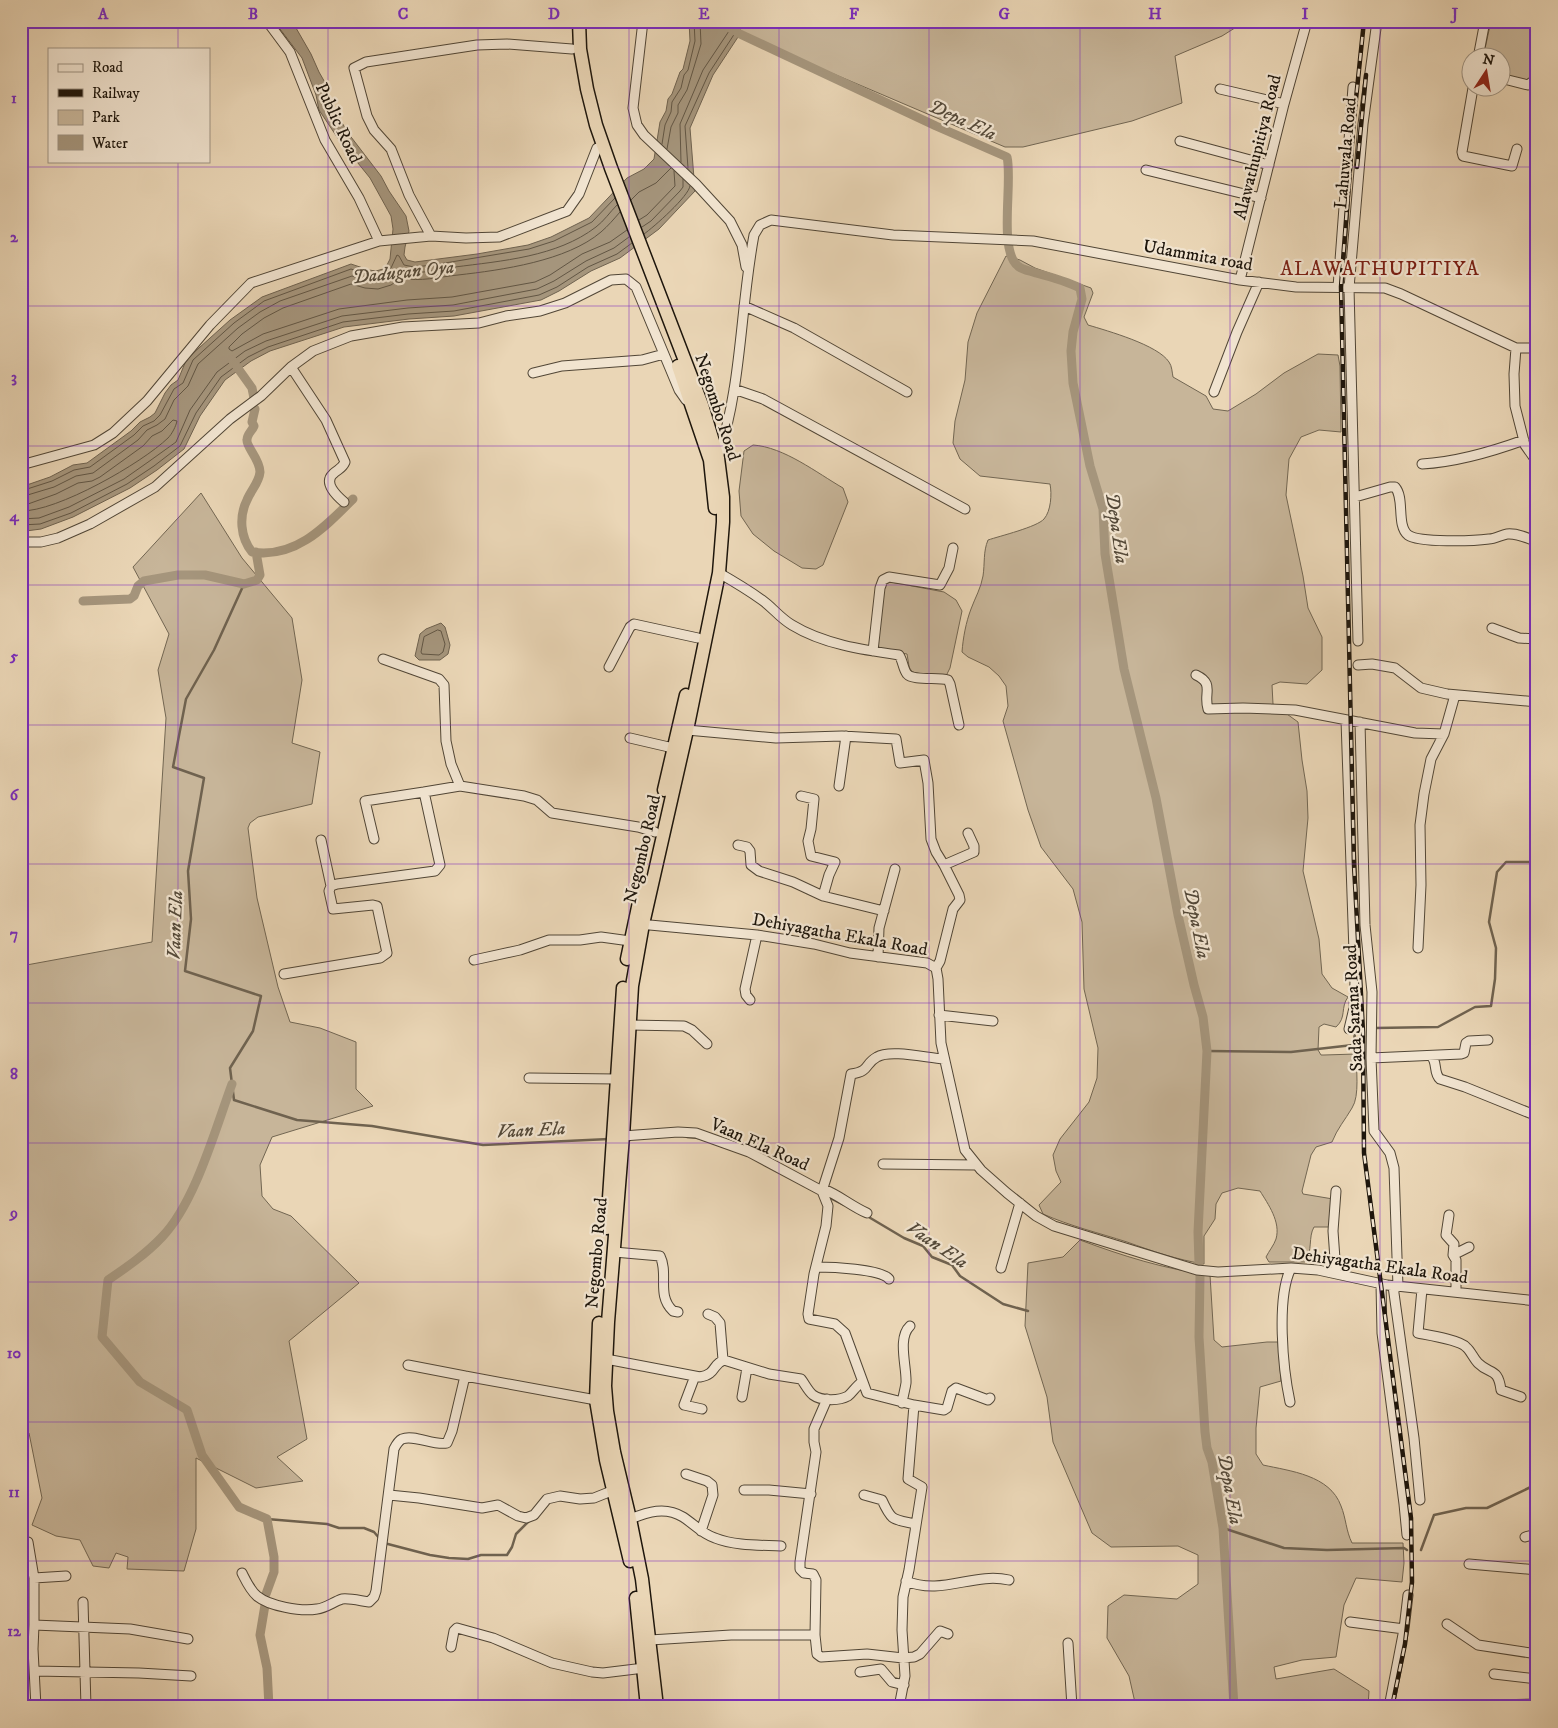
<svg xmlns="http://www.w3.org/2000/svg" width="1558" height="1728" font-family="'IM FELL DW Pica',serif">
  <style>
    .green { fill: #c7b599; stroke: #726652 }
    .water { fill: #a5957c; stroke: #6f624f }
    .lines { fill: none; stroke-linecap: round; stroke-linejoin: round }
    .shore { stroke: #625644; stroke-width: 1 }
    .stream { stroke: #6f624f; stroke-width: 2.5 }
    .canal { stroke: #a5957c; stroke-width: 9 }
    .minor-casing { stroke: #514636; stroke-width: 11 }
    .highway-casing { stroke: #1e160c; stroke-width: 15 }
    .minor { stroke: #f1e4d0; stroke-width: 9 }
    .highway { stroke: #ead6b6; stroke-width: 12 }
    .rail-casing { stroke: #1e160c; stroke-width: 4.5 }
    .rail { stroke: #f1e4d0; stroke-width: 2.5; stroke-dasharray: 8; stroke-linecap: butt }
    .grid { fill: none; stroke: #7b2cbf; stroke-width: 1; stroke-opacity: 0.55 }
    .labels { text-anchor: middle; stroke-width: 4.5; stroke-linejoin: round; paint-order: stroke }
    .street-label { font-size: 18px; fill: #1e160c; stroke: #f1e4d0 }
    .water-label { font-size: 19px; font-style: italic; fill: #544939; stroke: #f1e4d0 }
    .quarter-label { font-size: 20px; letter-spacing: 1px; fill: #7a1f14; stroke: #f1e4d0 }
    .neatline { fill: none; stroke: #7b2cbf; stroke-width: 2 }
    .grid-label { font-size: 16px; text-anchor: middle; font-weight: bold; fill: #7b2cbf }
  </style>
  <rect width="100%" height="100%" fill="#ead6b6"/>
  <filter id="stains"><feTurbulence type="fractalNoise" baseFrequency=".004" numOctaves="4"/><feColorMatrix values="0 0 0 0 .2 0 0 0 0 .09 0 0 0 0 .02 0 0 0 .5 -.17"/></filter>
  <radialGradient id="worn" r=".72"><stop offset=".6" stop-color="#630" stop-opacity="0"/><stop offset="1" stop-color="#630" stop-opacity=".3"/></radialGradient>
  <path class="green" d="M740,21H1239L1238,26L1222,36L1175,56L1182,103L1132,121L1023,147H1005L740,34Z
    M1491,21H1537V52L1531,77L1524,81L1501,75L1500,58H1483Z
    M1006,256L1020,260L1035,268L1091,288L1093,293L1084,317L1088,325C1108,331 1158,345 1169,362C1172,366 1172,372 1173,377L1206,396L1213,409L1228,411L1256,394L1284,373L1318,354L1338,355L1340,366L1341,432L1319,430L1301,437L1289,459L1286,495L1303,576L1308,608L1322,637V670L1307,684L1280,682L1272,685L1273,704L1298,722L1302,760L1307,791L1308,818L1303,871L1319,939L1322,974L1332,988L1348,997C1340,1008 1347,1017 1336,1027L1324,1024L1319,1027L1318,1050L1321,1055H1324L1356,1054C1356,1068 1360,1096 1352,1108C1345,1120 1337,1129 1332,1142L1316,1147L1311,1155L1302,1191L1303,1194L1339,1200L1334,1227H1314C1308,1237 1313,1251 1305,1262H1269L1266,1257C1269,1251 1274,1245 1276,1239C1281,1222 1268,1204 1260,1191L1238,1188L1222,1193L1216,1204L1215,1219L1204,1236V1264C1178,1260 1152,1251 1127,1242C1099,1233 1070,1226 1043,1214L1039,1205L1061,1182L1056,1171L1053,1155L1060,1139L1089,1102L1097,1078L1098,1048L1084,989L1082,922L1073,889L1041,847L1028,810L1003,721L1008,706L1006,686L999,676L989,667L968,657L962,652C963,638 966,622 971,609C975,598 981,588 983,576C985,563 983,552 988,540C1000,536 1037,527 1044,519C1051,511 1052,494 1050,484L980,476L960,459L953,443L955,421L965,380L968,342L977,313Z
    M753,445C784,447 817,473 843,488L848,502L823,565L816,569L802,568L774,551L753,534L741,516L739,491L744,451Z
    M201,493L242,558L292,618L302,680L292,743L320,752L312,804L258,817L250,823L248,828L257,898L278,987L290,1022L320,1028L356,1042V1089L373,1106L272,1137L260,1165L262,1196L273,1209L291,1216L359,1283L289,1341L307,1439L277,1457L303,1481L256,1488L196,1458V1529L184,1571L127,1569L128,1557L116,1553L109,1568L93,1566L80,1540L56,1536L32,1525L42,1498L29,1433L21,1434V966L152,942L166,718L158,670L169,634L133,567Z
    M891,582L944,592L956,600L962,611L950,668L946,676C936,675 912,679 909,666C908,662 908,658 907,654L880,649L878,645L883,589L887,583Z
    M1080,1240C1123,1256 1164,1269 1210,1275L1214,1340L1222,1347L1267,1342H1278L1281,1381L1260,1387L1256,1428V1454L1263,1465C1290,1471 1330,1475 1341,1506C1346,1518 1346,1531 1352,1543H1403L1404,1563L1402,1582L1356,1578L1344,1605L1336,1657L1302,1660L1274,1667L1276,1679L1334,1669L1369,1691L1368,1707H1136L1129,1676L1107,1638L1108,1606L1124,1595L1177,1599L1198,1584V1555L1178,1546L1111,1547L1092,1533L1053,1442L1047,1397L1025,1326L1028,1263L1063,1257Z"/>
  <path class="water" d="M274,21H292L311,54L319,72L327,86L330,102L348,133L381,176L389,191L406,216L409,231L405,247L404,255L407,260L415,262L477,254L528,245L551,237L589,218L627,178L644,169L654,159L660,122L666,111L668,99L672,94L680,72L683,69L690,41L689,21H741L740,34L713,75L690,128L695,191L659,229L620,258L591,271L559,291L541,300L454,316L409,319L344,327L270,351L251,361L225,380L200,416L184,449L157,470L130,488L73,517L41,529L26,531L21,530V487L50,477L73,465L87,463L131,431L140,422L150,417L155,413L165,393L171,385L178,380L185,363L189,357L230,320L262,297L351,264L369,270L376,271L383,269L387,265L390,259L393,229L391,216L370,178L337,137L319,110L316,95L302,58Z
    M441,623L445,627L450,645L448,654L440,660H419L415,656L420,634L426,629Z"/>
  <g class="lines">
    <path class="shore" d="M662,144L665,125L671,112L672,102L681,88L684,75L688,70L695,41L694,21
      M667,149L671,127L678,113V105L687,90L701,44L700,21
      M681,162L680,124L703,70L729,31L730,21
      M688,168L685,126L709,73L735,33L736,21
      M631,200L639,192L656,183L671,168
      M620,212C614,219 608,226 601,232C567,261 502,270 458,275C438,277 421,282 401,278L391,285L378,289L365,288L351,284L283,308L264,318L242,334L229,347V349L232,351L263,334L339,309L407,300L452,297L535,282L550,275L582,254L610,242L627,230
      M639,220L647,215L675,186L674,171
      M642,227L651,221L680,191L683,187V179
      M644,234C654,227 689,196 690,186
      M21,491L52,481L74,470L90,467L134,435L143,426L154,421L160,415L174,389L183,383L193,360L234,323L264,301L351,269L368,275L376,276L384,274L391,268L397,255L399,256L404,265L414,267L433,265L529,249L554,241L592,222L615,198
      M21,497L54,487L76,476L93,473L138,440L147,430L157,425L165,419L174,400L188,386L198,364L238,328L260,312L280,301L352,276C372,283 383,286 399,269C418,276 435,270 455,267C501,261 557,257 596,227C604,221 610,212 617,205
      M21,505L28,504L56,494L78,483L92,481L100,477L143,446L152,436L162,431L173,420L177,421C176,426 172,434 168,438C142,463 57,512 21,511
      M21,519L39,518L69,507L124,479L151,460L176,442L190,410L217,372L245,351L266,341L342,316L408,308L453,305L537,289L554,281L586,261L614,248L629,237
      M21,525L40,524L71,513L127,484L154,466L180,446L196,413L221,377L248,357L268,347L343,322L408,314L454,311L539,295L557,287L588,267L617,254L632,243
      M438,630L441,631L445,644L443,652L439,655L422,654L421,652L424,637Z"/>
    <path class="stream" d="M244,584L214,650L186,699L173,767L204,778L188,871L191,919L185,971L261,996L253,1031L230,1068L234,1100L297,1120L372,1126L483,1145L609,1139
      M1375,1028L1438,1027L1475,1007L1491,1006L1495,979L1496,948L1489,922L1497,872L1506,862H1537
      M1207,1051L1291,1052L1353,1045L1356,1028
      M687,1137L699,1138
      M832,1199L844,1205
      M867,1216L904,1238L923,1246L932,1257L952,1265L960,1276L1003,1304L1028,1311
      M267,1519L327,1524L339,1528H364L374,1532L380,1539
      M1223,1528L1284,1548L1327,1550L1404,1548L1407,1550
      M384,1543L430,1555L449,1558L468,1559L481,1555H507L512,1547L516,1534L529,1521
      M1421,1550L1434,1515L1466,1508H1487L1537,1484"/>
    <path class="canal" d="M718,21L740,34L936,126L1007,157C1013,181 998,251 1018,266C1022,270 1031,271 1036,273C1051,277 1066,281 1080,288L1082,299L1073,332L1071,351L1073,383L1090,466L1103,509L1105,554L1124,669L1156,798L1178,915L1194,985L1203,1017L1207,1051L1198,1232L1199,1263
      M232,360L252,388L254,398
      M255,409L252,422L254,426C252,431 247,434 247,440C246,447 260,459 260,472C259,483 251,490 247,500C239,516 240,537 252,552C295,559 325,527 353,499
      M83,601L130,599L134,596L138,586L144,581L178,575H205L244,584L257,580L260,575L256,552
      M232,1084C215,1130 195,1203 162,1237C146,1254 127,1267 108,1280L102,1337L140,1382L187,1410L202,1455L239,1507L267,1519L274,1557V1572L266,1594
      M1200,1276L1199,1337L1205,1432L1207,1448L1212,1462L1223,1528L1234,1707
      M265,1605L260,1635L267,1668L269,1707"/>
    <g class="minor-casing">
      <path id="minor" d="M267,21L290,52L325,140L359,198L379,241
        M643,21L633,108L637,125L644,135L696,184L730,221L742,245L746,267
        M1478,58L1485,21
        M1500,78L1528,85L1537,78
        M1473,88L1462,152L1463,156L1512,166L1517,149
        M1220,89L1284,104
        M1180,141L1269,165
        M1146,170L1261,198
        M431,236L409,195L391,149L374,130L367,116L354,68L366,62L477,45L507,44L572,49
        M1240,280L1284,104L1307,21
        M1338,287L1353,87
        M744,306L794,328L907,392
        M1516,348L1514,374L1515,406L1525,445L1537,462
        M291,367L326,420L345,462C342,469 338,469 333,474C323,483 337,496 344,502
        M533,373L562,366L642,360L664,354
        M734,389L763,399L965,509
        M1214,392L1237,332L1259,282
        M718,457C742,386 740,309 754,235L760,225L771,220L893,235L1033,241L1240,280L1296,287L1385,288L1401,294L1516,348H1537
        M1422,464C1457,462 1491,452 1524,440
        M21,465L94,445L113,433L147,401L210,325L251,283L379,241L431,236L466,238L499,237L567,211L579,194L597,148
        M1355,497L1390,487H1395C1405,498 1396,525 1408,535C1419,543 1474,541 1489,539C1495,539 1501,535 1507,534C1517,533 1528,538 1537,542
        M21,542H41L58,538L90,524L155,487L230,419L261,396L291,367L313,351L351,336L403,327L479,323L506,316L540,311L565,303L611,280L626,279L636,287L679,390L686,400
        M719,573C733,581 748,590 762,600C772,607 780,618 792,625C823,644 863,650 899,655C903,661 903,669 907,674C913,681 938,677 948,680L950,684L959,725
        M1492,628L1519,638L1537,639
        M1358,641L1349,288L1363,124L1377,21
        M873,651L880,588L883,580L889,577L940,585L949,568L953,548
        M383,659L439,679L444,685L446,741L451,764L460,786
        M1358,665L1372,664L1395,668L1421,688L1447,694L1537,702
        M609,667L630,627L634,624L698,638
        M1196,675C1215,684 1203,693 1208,709L1243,708L1295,710L1415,733L1444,734
        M1346,720L1355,981L1354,1008L1349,1029
        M1360,722L1365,925L1372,992L1371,1058L1374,1131L1390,1153L1394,1168L1398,1287
        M687,730L776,738L842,736L896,739L900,763L924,760L928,783L931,839L936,852L944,865L959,895L960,900L953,909L940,961L936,968
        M630,738L673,748
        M839,786L846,736
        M801,796L814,799L811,829L808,841L811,856L835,862L829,875L823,896
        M374,839L365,801L424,792
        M321,840L331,886
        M738,845L747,847L750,851L751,865L759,871L793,882L823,896L884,911
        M944,865L974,852V846L968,833
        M639,924L757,935L814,944L850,953L927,963L936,968L938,979L941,1043L965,1150L981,1170L1007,1193L1036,1216L1054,1226L1197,1270L1218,1272L1291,1268L1318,1270L1387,1285L1537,1301
        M1418,948L1421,885L1420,825L1424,794L1431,759L1444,734L1455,695
        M878,957L879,928L895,869
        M474,960L520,950L549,940H580L601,937L630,941
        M284,974L380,958L387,953L377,906L373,905L333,909L329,891L331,886L337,884L435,871L440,865L424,792L460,786L524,796L537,800L552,813L638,827L655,832
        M750,1000L746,995L745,989L757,935
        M939,1015L993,1021
        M629,1025L684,1026L692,1030L707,1044
        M1431,1056C1438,1062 1433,1073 1440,1079L1465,1087L1537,1116
        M1371,1058L1461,1054L1464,1053L1466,1043L1469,1041L1488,1040
        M529,1078L617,1079
        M623,1136L678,1132L696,1133L749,1152L822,1191
        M883,1164L976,1165
        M823,1189C839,1195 851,1206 867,1213
        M1336,1191L1333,1231L1336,1273
        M1449,1215L1446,1235L1454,1244L1453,1255L1456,1260V1292
        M614,1252L660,1256C669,1274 656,1295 673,1311L678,1312
        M1453,1255L1469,1247
        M816,1267C831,1267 881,1269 889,1279
        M1001,1268L1020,1203
        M1381,1284L1382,1333L1404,1504L1407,1535
        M1393,1286L1414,1438L1420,1500
        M1422,1289L1418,1333C1428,1335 1460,1340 1466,1347C1471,1351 1473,1358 1478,1363C1490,1375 1498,1367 1501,1390L1521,1397
        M708,1314L715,1317L720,1323L723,1360
        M606,1359L700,1377C717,1374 712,1364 724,1360L769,1374L801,1379C805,1384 808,1391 813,1395C821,1401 839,1401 848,1396C853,1392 856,1386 862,1382
        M408,1365L465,1376
        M695,1376L684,1405L702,1409
        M742,1397L747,1368
        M827,1399L814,1429V1442L816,1452L800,1562V1569L804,1573L813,1574L816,1580L815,1635L817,1654L821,1657L867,1654L903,1658L914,1657L920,1654L940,1631L948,1634
        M1290,1402C1283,1369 1276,1298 1291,1268
        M902,1403C903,1396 905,1390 906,1383C907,1367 897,1338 910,1326
        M914,1405L944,1410L947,1408L952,1391L956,1388L988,1400L990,1398
        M686,1474L707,1481L712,1485L713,1495L701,1531
        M744,1490H769L811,1494
        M389,1495L419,1498L482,1508L498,1505L518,1516L526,1518L534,1515L547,1499L560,1496L580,1499L594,1498L614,1490
        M864,1495L882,1500C892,1522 893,1519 916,1524
        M630,1519C648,1512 665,1506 683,1517C694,1524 702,1534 715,1538C735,1546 760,1545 781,1546
        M1525,1537L1537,1534
        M28,1542L34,1578V1625L33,1649L36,1707
        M1469,1564L1537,1570
        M242,1573C246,1581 250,1590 257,1596C269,1606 301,1612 317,1609C326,1608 333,1602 342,1599C350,1598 361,1601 369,1602L374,1597L376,1591L394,1449C396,1445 398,1441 402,1439C414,1434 434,1446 447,1443L452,1431L465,1376L596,1400
        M34,1578L66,1576
        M906,1581C942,1596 973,1572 1009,1580
        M83,1602L86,1707
        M1350,1622L1404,1629L1389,1707
        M1447,1624L1478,1645L1537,1654
        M34,1625L130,1629L188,1639
        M1404,1629L1408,1595
        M650,1640L731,1635H815
        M1068,1643L1072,1707
        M451,1647L454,1631L457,1628L493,1638L552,1663L592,1672L603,1673L644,1668
        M35,1671L139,1673L191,1676
        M860,1672L881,1669L892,1682L904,1685
        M1494,1674L1537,1679
        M1497,1705L1537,1704
        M899,1707L905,1676L902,1630L903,1597L909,1570L922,1487L908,1479L914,1405L867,1393L845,1333L835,1324L809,1319L808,1314L814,1274L826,1226L828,1206L822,1191L839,1138L851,1074C871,1071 864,1064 877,1057C890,1049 927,1058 944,1059"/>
    </g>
    <g class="highway-casing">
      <path id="highway" d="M579,21L580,49L587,89L596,125L611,168L702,405L718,458L723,497V522L719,573L687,730L643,924L632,986L623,1136L608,1322L605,1386L607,1411L614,1452L630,1519L642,1579L657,1707
        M678,366L710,460L715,508
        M664,790L686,695
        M627,959L642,888
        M607,1228L623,988
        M599,1323L596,1400L606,1460L630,1561
        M636,1598L647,1707"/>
    </g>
    <use href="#minor" class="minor"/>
    <use href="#highway" class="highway"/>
    <g class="rail-casing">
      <path id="rail" d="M1364,21L1353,128L1341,287L1354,865L1363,1032L1364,1153L1411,1518L1412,1582L1405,1644L1392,1707
        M1357,167L1366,75"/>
    </g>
    <use href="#rail" class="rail"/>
  </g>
  <path class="grid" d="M178,21V49M328,21V1707M478,21V1707M629,21V1707M779,21V1707M929,21V1707M1080,21V1707M1230,21V1707M1380,21V1707M178,161V1707M21,167H1537M21,306H1537M21,446H1537M21,585H1537M21,725H1537M21,864H1537M21,1003H1537M21,1143H1537M21,1282H1537M21,1422H1537M21,1561H1537"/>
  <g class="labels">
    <g class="street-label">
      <text transform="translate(339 123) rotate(65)" y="6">Public Road</text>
      <text transform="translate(1257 147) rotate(-76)" y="6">Alawathupitiya Road</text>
      <text transform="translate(1345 153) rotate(-85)" y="6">Lahuwala Road</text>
      <text transform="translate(1198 255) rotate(10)" y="6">Udammita road</text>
      <text transform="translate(718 407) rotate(72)" y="6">Negombo Road</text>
      <text transform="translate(642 849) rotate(-77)" y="6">Negombo Road</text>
      <text transform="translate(840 934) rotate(10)" y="6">Dehiyagatha Ekala Road</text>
      <text transform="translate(1353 1008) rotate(-93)" y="6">Sada Sarana Road</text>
      <text transform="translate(760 1144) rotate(24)" y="6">Vaan Ela Road</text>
      <text transform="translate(596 1253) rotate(-85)" y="6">Negombo Road</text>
      <text transform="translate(1380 1265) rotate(8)" y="6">Dehiyagatha Ekala Road</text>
    </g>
    <g class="water-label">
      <text transform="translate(963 119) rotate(25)" y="7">Depa Ela</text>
      <text transform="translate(403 271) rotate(-6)" y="7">Dadugan Oya</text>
      <text transform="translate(1118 528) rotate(82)" y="7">Depa Ela</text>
      <text transform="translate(1198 923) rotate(79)" y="7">Depa Ela</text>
      <text transform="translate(174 925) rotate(-88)" y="7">Vaan Ela</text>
      <text transform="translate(531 1129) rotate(-3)" y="7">Vaan Ela</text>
      <text transform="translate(938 1244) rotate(34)" y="7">Vaan Ela</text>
      <text transform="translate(1231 1489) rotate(80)" y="7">Depa Ela</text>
    </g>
    <g class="quarter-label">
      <text x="1380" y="275">ALAWATHUPITIYA</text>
    </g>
  </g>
  <rect width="1558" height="1728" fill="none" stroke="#ead6b6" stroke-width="55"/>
  <rect x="48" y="48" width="162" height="115" fill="#f1e4d0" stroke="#9d9282"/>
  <rect x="58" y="64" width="25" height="8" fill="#f1e4d0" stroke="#9d9282"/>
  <text x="92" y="72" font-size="15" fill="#1e160c">Road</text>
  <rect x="58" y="89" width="25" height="8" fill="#1e160c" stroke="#9d9282"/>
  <text x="92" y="98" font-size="15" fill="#1e160c">Railway</text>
  <rect x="58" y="110" width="25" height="15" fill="#c7b599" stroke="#9d9282"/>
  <text x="92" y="122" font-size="15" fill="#1e160c">Park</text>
  <rect x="58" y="135" width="25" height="15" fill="#a5957c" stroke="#9d9282"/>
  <text x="92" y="148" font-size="15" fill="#1e160c">Water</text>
  <g transform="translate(1486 72) rotate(12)"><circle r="24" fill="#f1e4d0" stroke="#9d9282"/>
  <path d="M0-4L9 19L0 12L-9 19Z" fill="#8f2418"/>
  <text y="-8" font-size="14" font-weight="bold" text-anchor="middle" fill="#1e160c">N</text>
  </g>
  <rect x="28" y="28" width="1502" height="1672" class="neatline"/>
  <g class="grid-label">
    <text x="103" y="19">A</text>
    <text x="253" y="19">B</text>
    <text x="403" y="19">C</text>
    <text x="554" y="19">D</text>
    <text x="704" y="19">E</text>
    <text x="854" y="19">F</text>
    <text x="1004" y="19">G</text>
    <text x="1155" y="19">H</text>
    <text x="1305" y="19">I</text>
    <text x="1455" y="19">J</text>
    <text x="14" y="103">1</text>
    <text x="14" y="242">2</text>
    <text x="14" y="382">3</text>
    <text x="14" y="521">4</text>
    <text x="14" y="661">5</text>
    <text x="14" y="800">6</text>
    <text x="14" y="939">7</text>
    <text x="14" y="1079">8</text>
    <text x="14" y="1218">9</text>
    <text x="14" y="1358">10</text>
    <text x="14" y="1497">11</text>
    <text x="14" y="1636">12</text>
  </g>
  <rect width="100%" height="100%" filter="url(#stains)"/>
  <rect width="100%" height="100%" fill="url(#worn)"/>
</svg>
